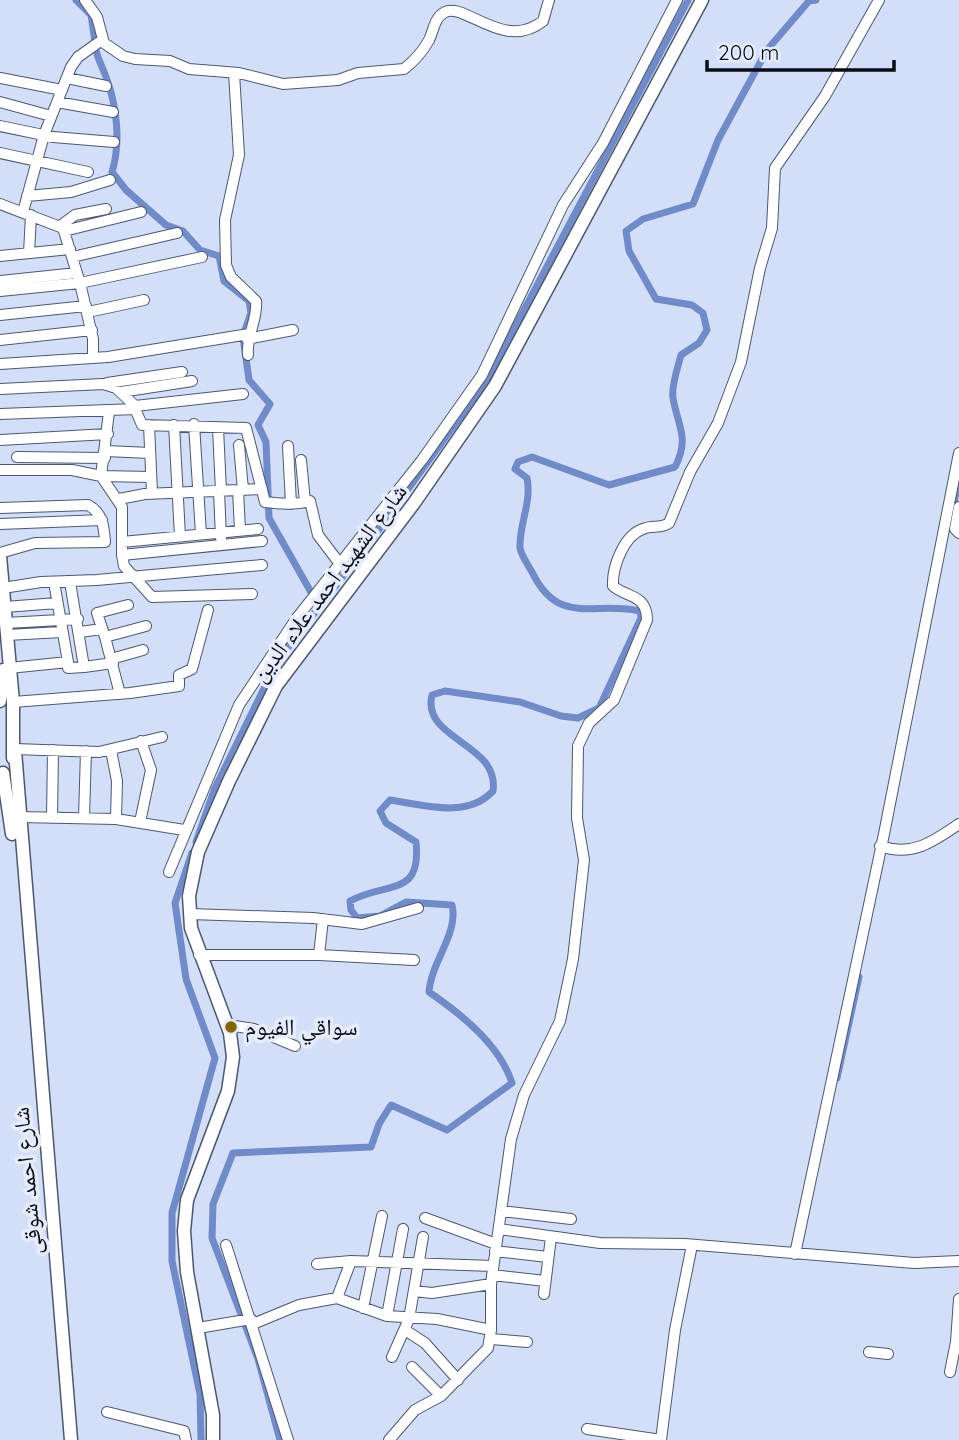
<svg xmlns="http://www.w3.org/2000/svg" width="959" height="1440" font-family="Quicksand,'Noto Naskh Arabic',sans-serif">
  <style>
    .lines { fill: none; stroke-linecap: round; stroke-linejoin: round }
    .canal { stroke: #718bc8; stroke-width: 7 }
    .minor-casing { stroke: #4e576d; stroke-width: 12 }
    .major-casing { stroke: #4e576d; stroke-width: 15 }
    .minor { stroke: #fff; stroke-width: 10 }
    .major { stroke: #fff; stroke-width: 12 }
    .poi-dot { fill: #866500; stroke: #e5ecfc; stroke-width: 2.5 }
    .labels { text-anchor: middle; stroke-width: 7; stroke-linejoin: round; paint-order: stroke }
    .street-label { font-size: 23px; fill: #090d16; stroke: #e5ecfc }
    .poi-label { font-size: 23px; fill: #090d16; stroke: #e5ecfc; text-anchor: start }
  </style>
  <rect width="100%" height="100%" fill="#d3dff9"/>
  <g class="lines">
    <path class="canal" d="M76,0L91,15L95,42
      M96,50C98,60 103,68 106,77C117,106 121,143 112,172L126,190L166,225L183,231L200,250L219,256L224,281L249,301L251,313L244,333
      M243,337L249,380L270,404L258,425L266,442L269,518L312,594
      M954,502L959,479
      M196,842L215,788L278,660L380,528L487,380L688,0
      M192,853L175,903L186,979L215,1058L172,1213V1261L200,1394L201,1440
      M837,1078L859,977
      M280,1440L258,1359L212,1238L213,1204L233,1153L371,1147L379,1124L391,1105L447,1130L512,1083C500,1045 461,1014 429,992C431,962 459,933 452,905L406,902L380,916L357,918L351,910L350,901C386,881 422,898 416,842L386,823L380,811L390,800C425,805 467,819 493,791C500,743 421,740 432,695L445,691L520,702L561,716L578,718L599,708L641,618L640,611C595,600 559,628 532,572C528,565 521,555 520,548C519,524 532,502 527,478L515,469L518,462L532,457L609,485L675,467C690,438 678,427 673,398C671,386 678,367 681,355L699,343L707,330L703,313L692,305L656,299L629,251L626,231L643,219L693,204L718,140L767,50L809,1L816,0"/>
    <g class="minor-casing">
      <path id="minor" d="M85,0L97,17L104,43L123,56L135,59L170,61L189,69L239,73L283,84L338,80L358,73L404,69C413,62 423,51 429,40C434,30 434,18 445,12C465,2 504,52 543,21L549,0
        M234,73L239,155L225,220L226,265L231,277L256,301C258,320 246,335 248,355
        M0,78L62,90
        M67,78L106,86
        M0,102L51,116
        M57,102L113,112
        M0,126L53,137L114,142
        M0,153L88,172
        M27,196L71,192L110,180
        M0,204L63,228L80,283L202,257
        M23,212L44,135L71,67L78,57L102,40
        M60,226L75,215L106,209
        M64,231L141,212
        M29,253L31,215
        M0,256L70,249
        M72,257L177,233
        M0,281L77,273
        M0,291L80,283L93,339V358
        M88,312L144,300
        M0,315L86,306
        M247,339L293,330
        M0,340L92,330
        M0,364L108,357L249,334
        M107,383L182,372
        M0,389L103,384L116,388L133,404L142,425L246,428L265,502C279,504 296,505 310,501L318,535L340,564
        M121,392L192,381
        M135,406L243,394
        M109,412L101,476L151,477
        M0,414L136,409
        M194,424L201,534
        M149,425L152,493
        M174,425L180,536
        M218,428L221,491
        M0,440L108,434
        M239,445L243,490
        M288,446L291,504
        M106,451L150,453
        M17,457L105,458
        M301,460L305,502
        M0,470H72L101,476L122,507V555L262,541
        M238,490L240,530
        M219,491L221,538
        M119,499L145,494L262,489
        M959,507L955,529L959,533
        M0,508L88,505C103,513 104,527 105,542L35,543L0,553
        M0,524L102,520
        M122,542L258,529
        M122,555L124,566L152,597L252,594
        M54,582L68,662
        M70,582L84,667L113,663
        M3,588L41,582L97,580L262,565
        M5,607L57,603
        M6,623L78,619
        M80,632L102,629
        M7,635L62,632
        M105,637L97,613L128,605
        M111,659L143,650
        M9,668L68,662V668L84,667
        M120,694L105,637L146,626
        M13,702L130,693L179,686V675L192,669L208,610
        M15,749L99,752L162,737
        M111,750L117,781L116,819
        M19,817L116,819L184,830
        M52,818L53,750
        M84,818L86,751
        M140,822L151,770L141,741
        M880,846C912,857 933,842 959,824
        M169,872L239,705L296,619L422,460L482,375L563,205L603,143L677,0
        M190,914L313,918L362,924L418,908
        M199,955H319L414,960
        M319,955L323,919
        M228,1025L254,1029L295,1046
        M501,1211L571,1219
        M425,1218L496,1244
        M499,1229L600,1243L685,1244L914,1263L959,1261
        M226,1245L288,1440
        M495,1251L548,1257
        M795,1254L884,834L959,453
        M317,1264L351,1261L493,1266
        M492,1275L545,1281
        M414,1291L432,1293L491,1284
        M544,1294L551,1237
        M337,1298L351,1261
        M363,1308L382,1216
        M387,1316L403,1229
        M253,1324L299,1305L337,1298L387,1316L437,1319L491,1330
        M198,1328L251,1319
        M405,1330L425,1343L458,1380
        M491,1339L527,1342
        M869,1352L888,1354
        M392,1357L409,1319L423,1237
        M412,1367L441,1396
        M950,1372L956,1342L959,1299
        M107,1412L184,1431L186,1440
        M587,1429L661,1440
        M389,1440L415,1410L441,1396L488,1348L491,1330V1284L511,1139L524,1095L560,1021L573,959L584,860L577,818L578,746L589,723L614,700L647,620C647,594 627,598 613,586C612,567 624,535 643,529C652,525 661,529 669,523L690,472L718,423L741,362L760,268L772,228L775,168L825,96L879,0
        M661,1440L675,1330L692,1245"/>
    </g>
    <g class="major-casing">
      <path id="major" d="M0,556L13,702V758
        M0,701L3,670
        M15,751L71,1440
        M3,773L12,834
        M213,1440V1415L187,1272L184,1231L187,1200L228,1091L233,1057L230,1033L191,928L189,896L198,852L229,781L276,686L414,503L495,386L702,0"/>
    </g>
    <use href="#minor" class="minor"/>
    <use href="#major" class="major"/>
  </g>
  <circle class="poi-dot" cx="231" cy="1027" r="7"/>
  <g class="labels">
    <g class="street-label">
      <text transform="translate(329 583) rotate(-53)" y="8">شارع الشهيد احمد علاء الدين</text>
      <text transform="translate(27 1181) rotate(-95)" y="8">شارع احمد شوقى</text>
    </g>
    <g class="poi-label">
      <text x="245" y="1035">سواقي الفيوم</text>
    </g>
  </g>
  <path d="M707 60v10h187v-10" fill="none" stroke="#090d16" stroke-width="3.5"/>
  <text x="718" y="60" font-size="21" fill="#090d16" stroke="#e5ecfc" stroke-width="5" paint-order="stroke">200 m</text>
</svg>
